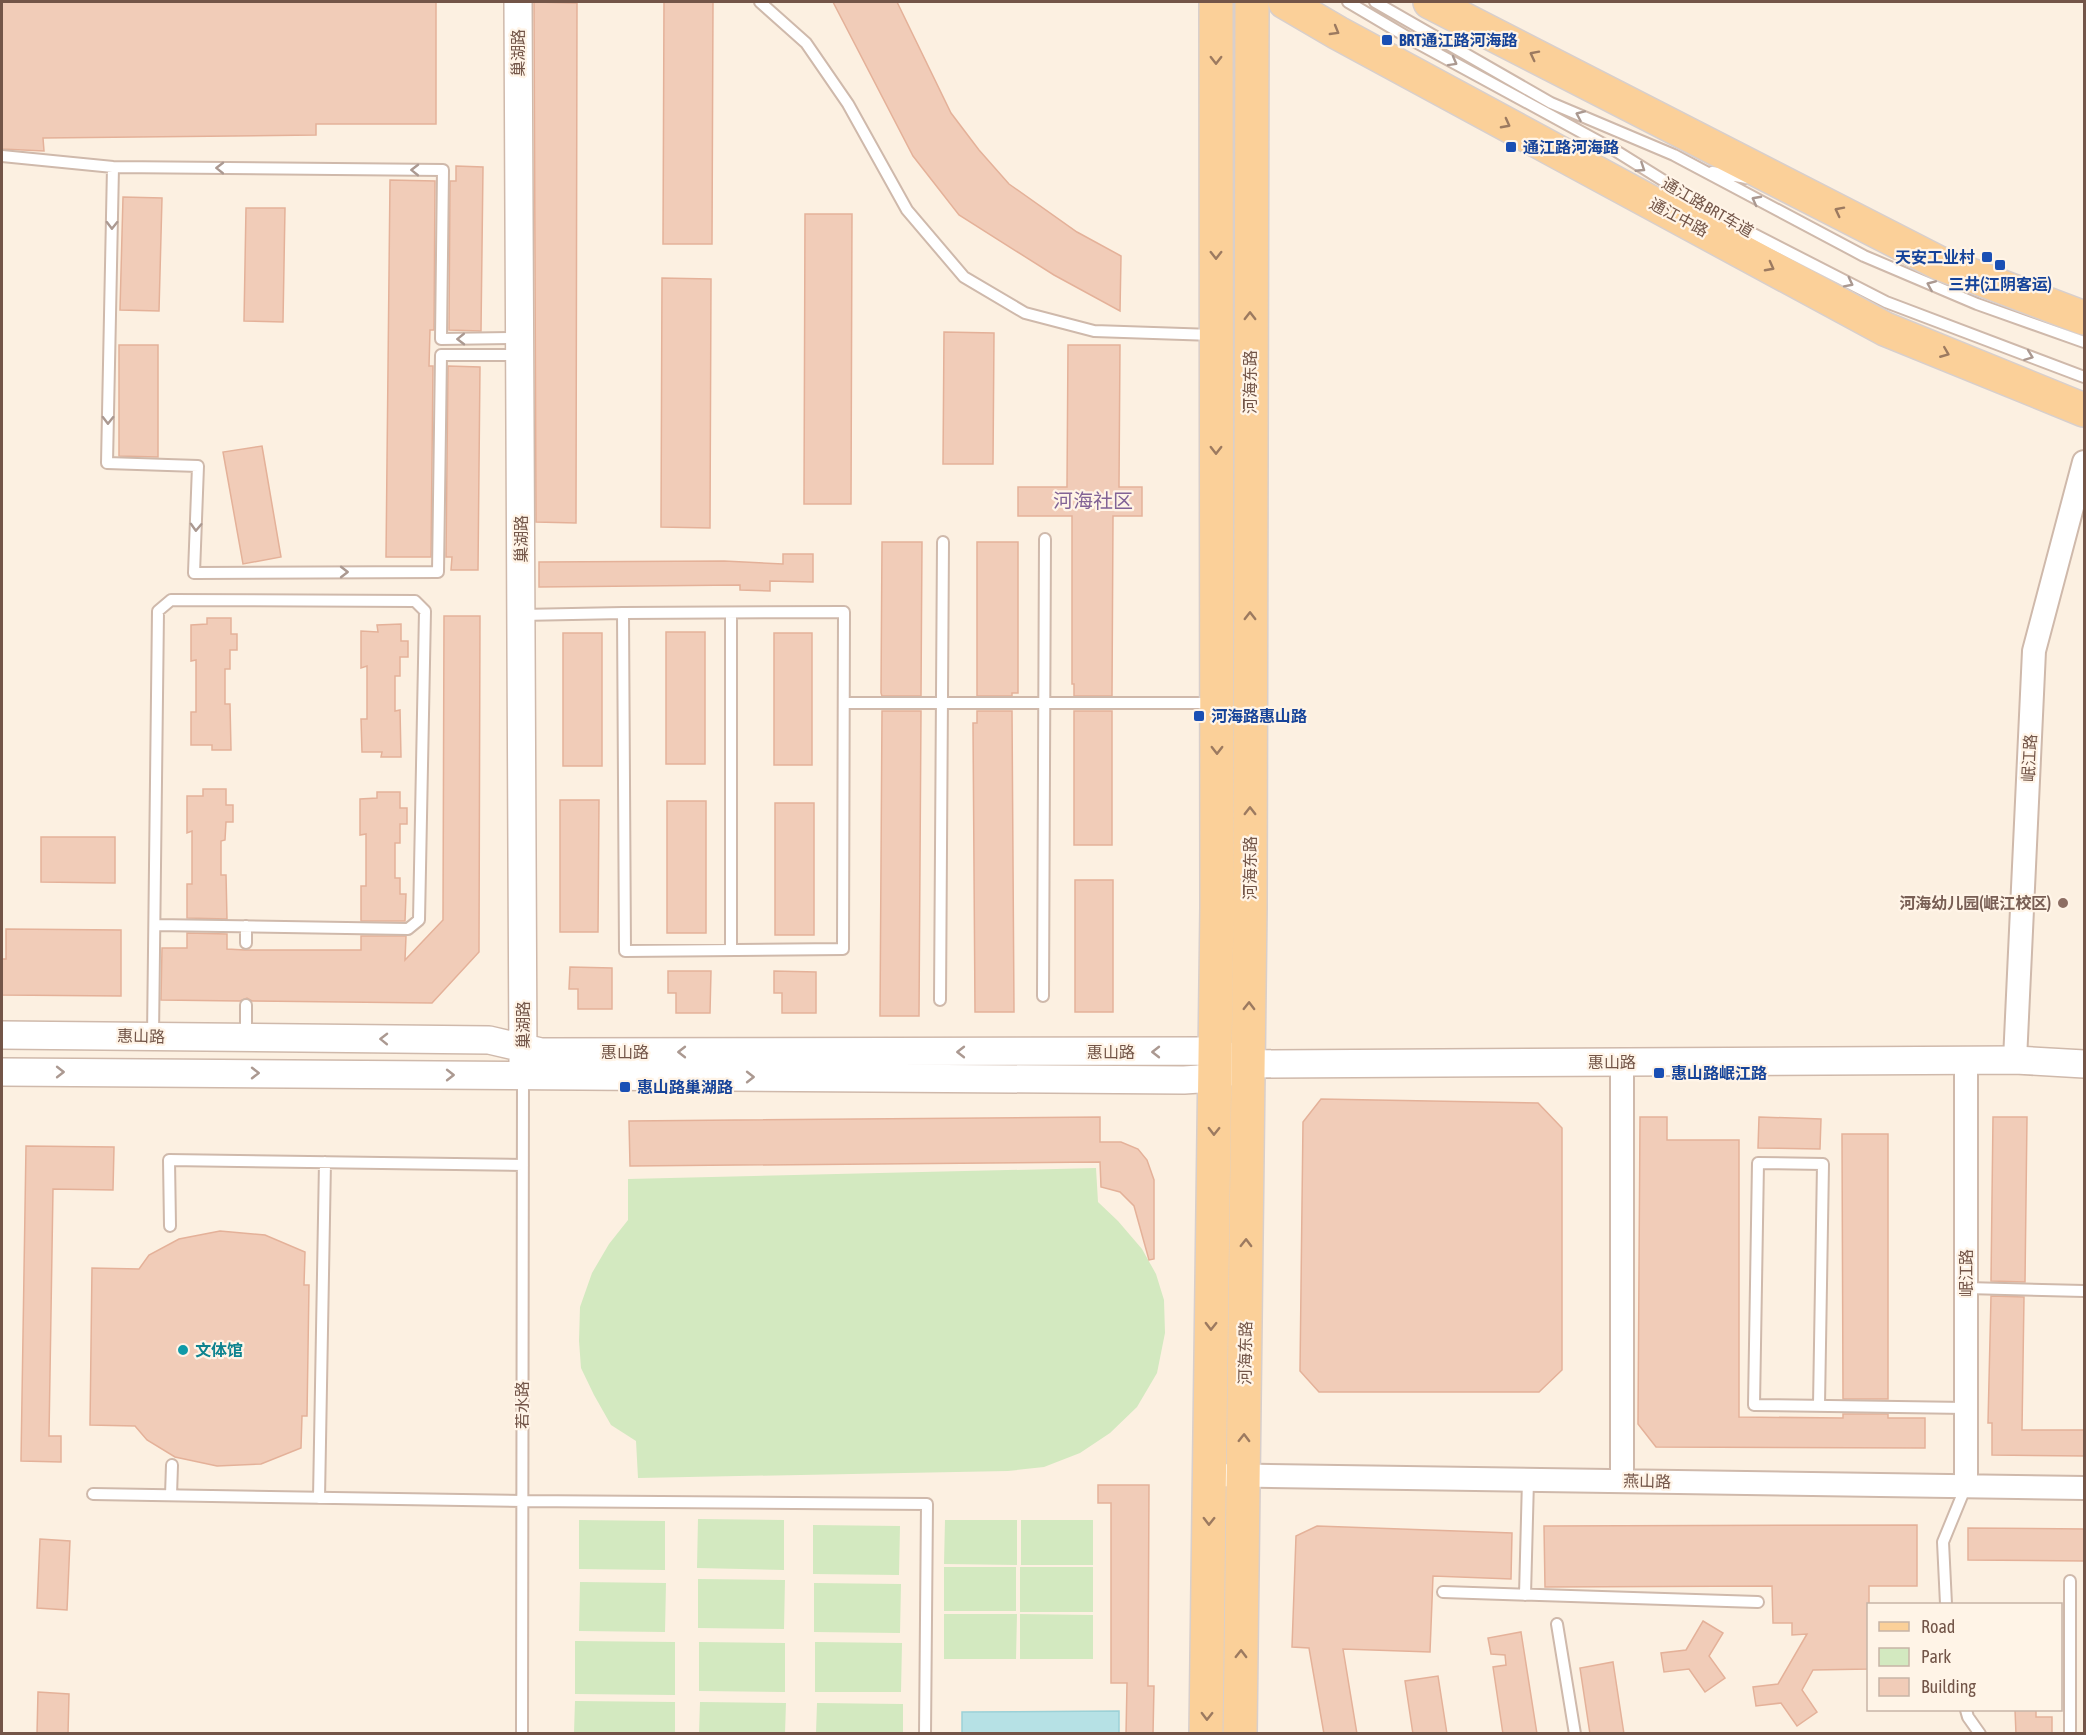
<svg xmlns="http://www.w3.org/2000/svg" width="2086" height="1735" font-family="'Asap Condensed','Noto Sans SC',sans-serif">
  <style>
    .green { fill: #d3e9c0 }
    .water { fill: #b6e1e5; stroke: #9cd1d7; stroke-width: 1.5 }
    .building { fill: #f1ccb8; stroke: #e4b199; stroke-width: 1.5 }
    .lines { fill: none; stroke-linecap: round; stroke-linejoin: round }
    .service-casing { stroke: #cfb9ab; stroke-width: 14 }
    .minor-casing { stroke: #cfb9ab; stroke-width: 26 }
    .tertiary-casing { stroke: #cfb9ab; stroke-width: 30 }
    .primary-casing { stroke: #d8cfcc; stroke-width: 36 }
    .service { stroke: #fff; stroke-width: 10 }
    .minor { stroke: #fff; stroke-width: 22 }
    .tertiary { stroke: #fff; stroke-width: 27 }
    .primary { stroke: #fbd099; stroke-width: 33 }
    .oneway { stroke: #9c7a60 }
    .oneway2 { stroke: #ab9991 }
    .transit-dot { fill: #1a4fb4; stroke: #fff4e7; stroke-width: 2 }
    .education-dot { fill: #8d6e63; stroke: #fff4e7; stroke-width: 2 }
    .culture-dot { fill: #0f9aa8; stroke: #fff4e7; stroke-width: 2 }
    .labels { text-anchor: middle; stroke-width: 4.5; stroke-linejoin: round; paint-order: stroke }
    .transit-label { font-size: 16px; font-weight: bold; fill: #164399; stroke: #fff4e7; text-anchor: start }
    .street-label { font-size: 16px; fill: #735548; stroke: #fff4e7 }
    .education-label { font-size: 16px; font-weight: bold; fill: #785e54; stroke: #fff4e7; text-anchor: end }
    .culture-label { font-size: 16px; font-weight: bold; fill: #0d838f; stroke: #fff4e7; text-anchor: start }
    .quarter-label { font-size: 20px; fill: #826396; stroke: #fff4e7 }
  </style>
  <rect width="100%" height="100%" fill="#fcf0e1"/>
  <path class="green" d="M1096,1168L1098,1202L1118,1221L1142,1249L1156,1274L1164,1300L1165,1333L1157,1373L1137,1407L1110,1433L1080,1453L1044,1467L1008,1471L638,1478L636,1441L611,1425L594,1395L581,1368L579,1341L580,1307L592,1273L609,1244L628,1220V1179Z
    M698,1519L784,1520V1570L697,1568Z
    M579,1520L665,1521V1570L579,1569Z
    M945,1520H1017V1565L944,1564Z
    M1021,1520H1093V1565H1021Z
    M813,1525L900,1526L899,1575L813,1574Z
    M944,1567H1016V1611H944Z
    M1020,1567H1093V1612H1020Z
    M698,1579L785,1580L784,1629L698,1628Z
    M580,1582L666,1583L665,1632L579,1631Z
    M814,1583L901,1584L900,1633L814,1632Z
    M944,1614H1017L1016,1659H944Z
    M1020,1614L1093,1615V1659H1020Z
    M575,1641L675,1642V1695L575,1694Z
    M699,1642L785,1643V1692L699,1691Z
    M815,1642L902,1643L901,1692H815Z
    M575,1701L675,1702V1733H574Z
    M700,1702L786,1703L785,1733H699Z
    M817,1703L903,1704V1733H816Z"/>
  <path class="water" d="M1119,1711V1733H962V1712Z"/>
  <path class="building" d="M2,2H436V124H316V135L43,138L44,151L2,149Z
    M534,2L577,3L576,523L536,522Z
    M664,2H713L712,244H663Z
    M833,2H897L951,113L979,150L1009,184L1077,232L1121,256L1120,311L1054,275L959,215L913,156Z
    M456,166L483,167L481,331L449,330L450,181H456Z
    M390,180L435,181L434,330H430L429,366H433L431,557H386Z
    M123,197L162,198L159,311L120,310Z
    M246,208H285L283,322L244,321Z
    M805,214H852L851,504H804Z
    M662,278L711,279L710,528L661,527Z
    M944,332L994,333L993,464H943Z
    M119,345H158V457L119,456Z
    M1068,345H1120L1119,487H1142V516H1113L1112,696H1074V684H1072V516H1018V487H1067Z
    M448,366L480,367L478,570H451L452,557H446Z
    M262,446L281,557L243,564L223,452Z
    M882,542H922L921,696H882L881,693Z
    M977,542H1018V693H1012V696H977Z
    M783,554H813V582L770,581V591L740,590V585L539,587V562L724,561L783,564Z
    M444,616H480L479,952L432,1003L252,1001L247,998L240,1001L161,1000L162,948H187V933L227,934V949L245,950H361V936H406L405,960L443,920Z
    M207,618H231V634H237V650H230V669H225V704H230L231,750H212V745H191V712H196V660L191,661V625L207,624Z
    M401,624V641H408V657H400V676H395V711L400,710L401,757H381L382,752H362L361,719H367V666L361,668V631L378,632L377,625Z
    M666,632H705V764H666Z
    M563,633H602V766H563Z
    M774,633H812V765H774Z
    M882,711H921L919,1016H880Z
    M977,711H1012L1014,1012H975L973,723H977Z
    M1074,711H1112V845H1074Z
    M203,789H226V805H233V822H226L225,840L221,841V875H226L227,919L187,918V884H192V831L187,833V796H203Z
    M377,792H400V808H407V824H400V843H395V878H400V894H406L405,921H361V886H366V834L360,835V799L377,798Z
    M560,800H599L598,932H560Z
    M667,801H706V933H667Z
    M775,803H814V935H775Z
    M41,837H115V883L41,882Z
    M1075,880H1113V1012H1075Z
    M6,929L121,930V996L2,995V959H6Z
    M570,967L612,968V1009H578V989H569Z
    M668,971H711L710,1013H676V993H668Z
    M774,971L816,972V1013H782V993H774Z
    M1321,1099L1538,1103L1562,1128V1370L1539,1392H1319L1300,1371L1303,1122Z
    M1100,1117V1142H1121L1138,1149L1147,1160L1154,1180V1259L1149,1260L1134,1206L1120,1192L1101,1187L1100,1162L630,1166L629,1121Z
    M1640,1117H1667V1140H1739V1417L1843,1418V1414H1888V1418H1925V1448L1656,1447L1638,1424Z
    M1759,1117L1821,1119L1820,1149L1758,1148Z
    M1993,1117H2027L2025,1282L1991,1281Z
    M1842,1134H1888V1399H1843Z
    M26,1146L114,1147L113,1190L53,1189L49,1436H61V1462L21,1461Z
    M220,1231L265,1235L305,1252L304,1285H309L307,1416H302L301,1448L261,1464L217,1466L175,1457L147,1440L135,1426L90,1425L92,1268L139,1269L149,1255L179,1239Z
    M1991,1296L2024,1297L2022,1430H2085V1456L1992,1455V1423H1988Z
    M1098,1485H1149L1148,1686H1154L1153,1734H1126L1127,1683H1111V1503H1098Z
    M1917,1525V1586H1869V1669L1813,1670L1802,1690L1817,1712L1797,1726L1781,1703L1756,1706L1753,1687L1778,1684L1807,1634L1792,1635V1623H1773L1772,1586L1545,1587L1544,1526Z
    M1317,1526L1512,1533L1511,1579L1433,1576L1430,1652L1343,1649L1357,1734H1324L1309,1648L1292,1647L1296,1536Z
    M1968,1528L2085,1529V1561L1968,1560Z
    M40,1539L70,1541L67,1610L37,1608Z
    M1703,1621L1723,1633L1709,1656L1725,1678L1705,1692L1689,1669L1664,1672L1661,1653L1686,1650Z
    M1521,1632L1537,1734H1503L1493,1667L1506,1665L1505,1655L1491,1654L1488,1638Z
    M1613,1662L1624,1734H1590L1580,1668Z
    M1438,1676L1447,1734H1413L1405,1681Z
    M38,1692L69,1694L68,1734H37Z
    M2015,1710H2036V1717H2052V1734H2016Z"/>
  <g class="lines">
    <g class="service-casing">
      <path id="service" d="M760,2L806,43L848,104L907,210L964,277L1025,313L1094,331L1213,335
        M1348,2L1414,41L1616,151L1730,222L1886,302L2084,377
        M1375,2L1551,103L1674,155L1864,256L1977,304L2084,342
        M2,156L113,167L443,170L441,339L519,338
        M113,167L107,463L198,466L194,573L438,572L441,355H519
        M1712,172L1747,178
        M844,612L843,949L625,951L623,613Z
        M521,615L623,613
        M844,703H1213
        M246,926V943
        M731,950V613
        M1043,996L1045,539
        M940,1000L943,542
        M246,1005V1037
        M153,1036L158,611L171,600L415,601L425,611L419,920L408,929L155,925
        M170,1226L169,1160L523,1165
        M1966,1288L2084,1291
        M1819,1405L1823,1164L1758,1163L1754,1405L1966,1408
        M93,1494L522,1501L927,1504L925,1734
        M171,1495L172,1465
        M319,1498L325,1162
        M2070,1581V1734
        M1443,1592L1758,1602
        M1525,1595L1528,1480
        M1946,1604L1943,1542L1966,1486
        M1557,1624L1575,1734
        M1966,1710L1968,1717L1980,1734
        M522,1734L523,1076"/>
    </g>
    <g class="minor-casing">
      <path id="minor" d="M2015,1060L2034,651L2084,462
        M1210,1475L2084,1488
        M1622,1481V1062
        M1966,1485V1060"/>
    </g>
    <g class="tertiary-casing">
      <path id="tertiary" d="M518,2L523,1065
        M2,1035L489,1040L541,1052L1215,1051L1248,1064L2015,1060L2084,1064
        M2,1072L1184,1080L1215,1078L1233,1070"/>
    </g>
    <g class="primary-casing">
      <path id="primary" d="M1285,2L1338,33L1885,329L2084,410
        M1430,2L1939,263L2084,318
        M1206,1734L1217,907L1216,2
        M1240,1734L1250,908L1252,2"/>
    </g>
    <use href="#service" class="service"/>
    <use href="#minor" class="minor"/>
    <use href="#tertiary" class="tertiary"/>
    <use href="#primary" class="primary"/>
  </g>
  <defs><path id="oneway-chevron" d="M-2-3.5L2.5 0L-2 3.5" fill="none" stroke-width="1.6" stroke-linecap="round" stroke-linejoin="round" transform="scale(1.5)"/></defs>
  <g class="oneway">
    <use href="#oneway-chevron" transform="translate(1335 31) rotate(30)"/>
    <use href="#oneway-chevron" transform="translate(1534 55) rotate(-153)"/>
    <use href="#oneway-chevron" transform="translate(1216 60) rotate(90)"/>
    <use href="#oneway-chevron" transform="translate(1506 124) rotate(28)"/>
    <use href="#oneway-chevron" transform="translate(1839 211) rotate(-153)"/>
    <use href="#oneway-chevron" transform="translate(1216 255) rotate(90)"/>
    <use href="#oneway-chevron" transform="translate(1770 267) rotate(28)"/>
    <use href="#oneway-chevron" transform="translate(1250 316) rotate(-90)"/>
    <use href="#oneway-chevron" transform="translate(1945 353) rotate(22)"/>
    <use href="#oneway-chevron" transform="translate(1216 450) rotate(90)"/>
    <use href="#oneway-chevron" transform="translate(1250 616) rotate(-90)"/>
    <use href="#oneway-chevron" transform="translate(1217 750) rotate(90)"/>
    <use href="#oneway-chevron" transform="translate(1250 811) rotate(-90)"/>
    <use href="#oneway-chevron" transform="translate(1249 1006) rotate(-89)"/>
    <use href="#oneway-chevron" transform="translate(1214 1131) rotate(91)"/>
    <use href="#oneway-chevron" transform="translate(1246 1243) rotate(-89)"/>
    <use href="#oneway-chevron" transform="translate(1211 1326) rotate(91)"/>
    <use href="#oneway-chevron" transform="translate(1244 1438) rotate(-89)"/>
    <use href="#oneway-chevron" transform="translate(1209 1521) rotate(91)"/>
    <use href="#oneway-chevron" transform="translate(1241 1654) rotate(-89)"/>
    <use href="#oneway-chevron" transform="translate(1207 1716) rotate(91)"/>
  </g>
  <g class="oneway2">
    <use href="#oneway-chevron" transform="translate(1453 62) rotate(29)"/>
    <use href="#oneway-chevron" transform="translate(1580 115) rotate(-156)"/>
    <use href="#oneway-chevron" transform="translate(220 168) rotate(-179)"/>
    <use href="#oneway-chevron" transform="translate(1641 168) rotate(33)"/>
    <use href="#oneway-chevron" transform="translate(415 170) rotate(-179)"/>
    <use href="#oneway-chevron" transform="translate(1756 200) rotate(-152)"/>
    <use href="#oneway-chevron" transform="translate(112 225) rotate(91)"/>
    <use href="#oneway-chevron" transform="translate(1849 283) rotate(27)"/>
    <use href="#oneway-chevron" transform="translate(1931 285) rotate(-157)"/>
    <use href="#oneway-chevron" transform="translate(461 339) rotate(179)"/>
    <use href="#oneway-chevron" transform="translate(2029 356) rotate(21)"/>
    <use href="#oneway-chevron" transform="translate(108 420) rotate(91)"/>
    <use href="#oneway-chevron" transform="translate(196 527) rotate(92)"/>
    <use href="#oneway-chevron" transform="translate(344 572)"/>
    <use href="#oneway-chevron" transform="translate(384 1039) rotate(-179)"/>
    <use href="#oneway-chevron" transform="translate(682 1052) rotate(180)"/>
    <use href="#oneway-chevron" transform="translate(961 1052) rotate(180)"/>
    <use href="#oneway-chevron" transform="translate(1156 1052) rotate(180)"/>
    <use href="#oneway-chevron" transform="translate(60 1072)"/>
    <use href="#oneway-chevron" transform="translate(255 1073)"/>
    <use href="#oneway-chevron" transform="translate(450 1075)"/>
    <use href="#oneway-chevron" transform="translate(750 1077)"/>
  </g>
  <g class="transit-dot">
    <rect x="1381" y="34" width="12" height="12" rx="3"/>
    <rect x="1505" y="141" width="12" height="12" rx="3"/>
    <rect x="1981" y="251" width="12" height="12" rx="3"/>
    <rect x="1994" y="259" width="12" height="12" rx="3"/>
    <rect x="1193" y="710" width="12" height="12" rx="3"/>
    <rect x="1653" y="1067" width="12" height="12" rx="3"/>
    <rect x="619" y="1081" width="12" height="12" rx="3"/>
  </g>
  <circle class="education-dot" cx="2063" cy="903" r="6"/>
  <circle class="culture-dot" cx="183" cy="1350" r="6"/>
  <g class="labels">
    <g class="transit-label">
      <text x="1399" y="46">BRT通江路河海路</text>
      <text x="1523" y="153">通江路河海路</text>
      <text x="1975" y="263" text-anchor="end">天安工业村</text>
      <text x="2000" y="290" text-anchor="middle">三井(江阴客运)</text>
      <text x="1211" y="722">河海路惠山路</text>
      <text x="1671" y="1079">惠山路岷江路</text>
      <text x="637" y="1093">惠山路巢湖路</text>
    </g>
    <g class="street-label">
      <text transform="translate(518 53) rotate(-90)" y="6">巢湖路</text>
      <text transform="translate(1708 207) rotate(30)" y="6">通江路BRT车道</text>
      <text transform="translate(1679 217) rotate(28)" y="6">通江中路</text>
      <text transform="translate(1250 382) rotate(-90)" y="6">河海东路</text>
      <text transform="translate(521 539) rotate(-90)" y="6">巢湖路</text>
      <text transform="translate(2029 758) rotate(-87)" y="6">岷江路</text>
      <text transform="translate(1250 868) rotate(-90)" y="6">河海东路</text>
      <text transform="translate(523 1025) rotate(-90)" y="6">巢湖路</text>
      <text transform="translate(141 1036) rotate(1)" y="6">惠山路</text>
      <text x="625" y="1058">惠山路</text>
      <text x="1111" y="1058">惠山路</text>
      <text x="1612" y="1068">惠山路</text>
      <text transform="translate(1966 1273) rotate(-90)" y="6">岷江路</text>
      <text transform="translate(1245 1353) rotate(-89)" y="6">河海东路</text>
      <text transform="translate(522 1405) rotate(-90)" y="6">若水路</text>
      <text transform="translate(1647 1481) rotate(1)" y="6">燕山路</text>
    </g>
    <g class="education-label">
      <text x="2051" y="909">河海幼儿园(岷江校区)</text>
    </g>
    <g class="culture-label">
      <text x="195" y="1356">文体馆</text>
    </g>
    <g class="quarter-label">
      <text x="1093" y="508">河海社区</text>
    </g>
  </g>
  <rect width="2086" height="1735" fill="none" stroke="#735548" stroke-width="6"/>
  <rect x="1867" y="1603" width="195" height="108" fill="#fff4e7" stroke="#c7b4a7" stroke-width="1.5"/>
  <rect x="1879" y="1622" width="30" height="9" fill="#fbd099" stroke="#c7b4a7" stroke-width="1.5"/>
  <text x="1921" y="1633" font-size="18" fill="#735548">Road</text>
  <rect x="1879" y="1648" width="30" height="18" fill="#d3e9c0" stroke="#c7b4a7" stroke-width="1.5"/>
  <text x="1921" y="1663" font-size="18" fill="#735548">Park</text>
  <rect x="1879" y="1678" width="30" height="18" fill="#f1ccb8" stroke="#c7b4a7" stroke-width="1.5"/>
  <text x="1921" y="1693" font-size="18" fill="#735548">Building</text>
</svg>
